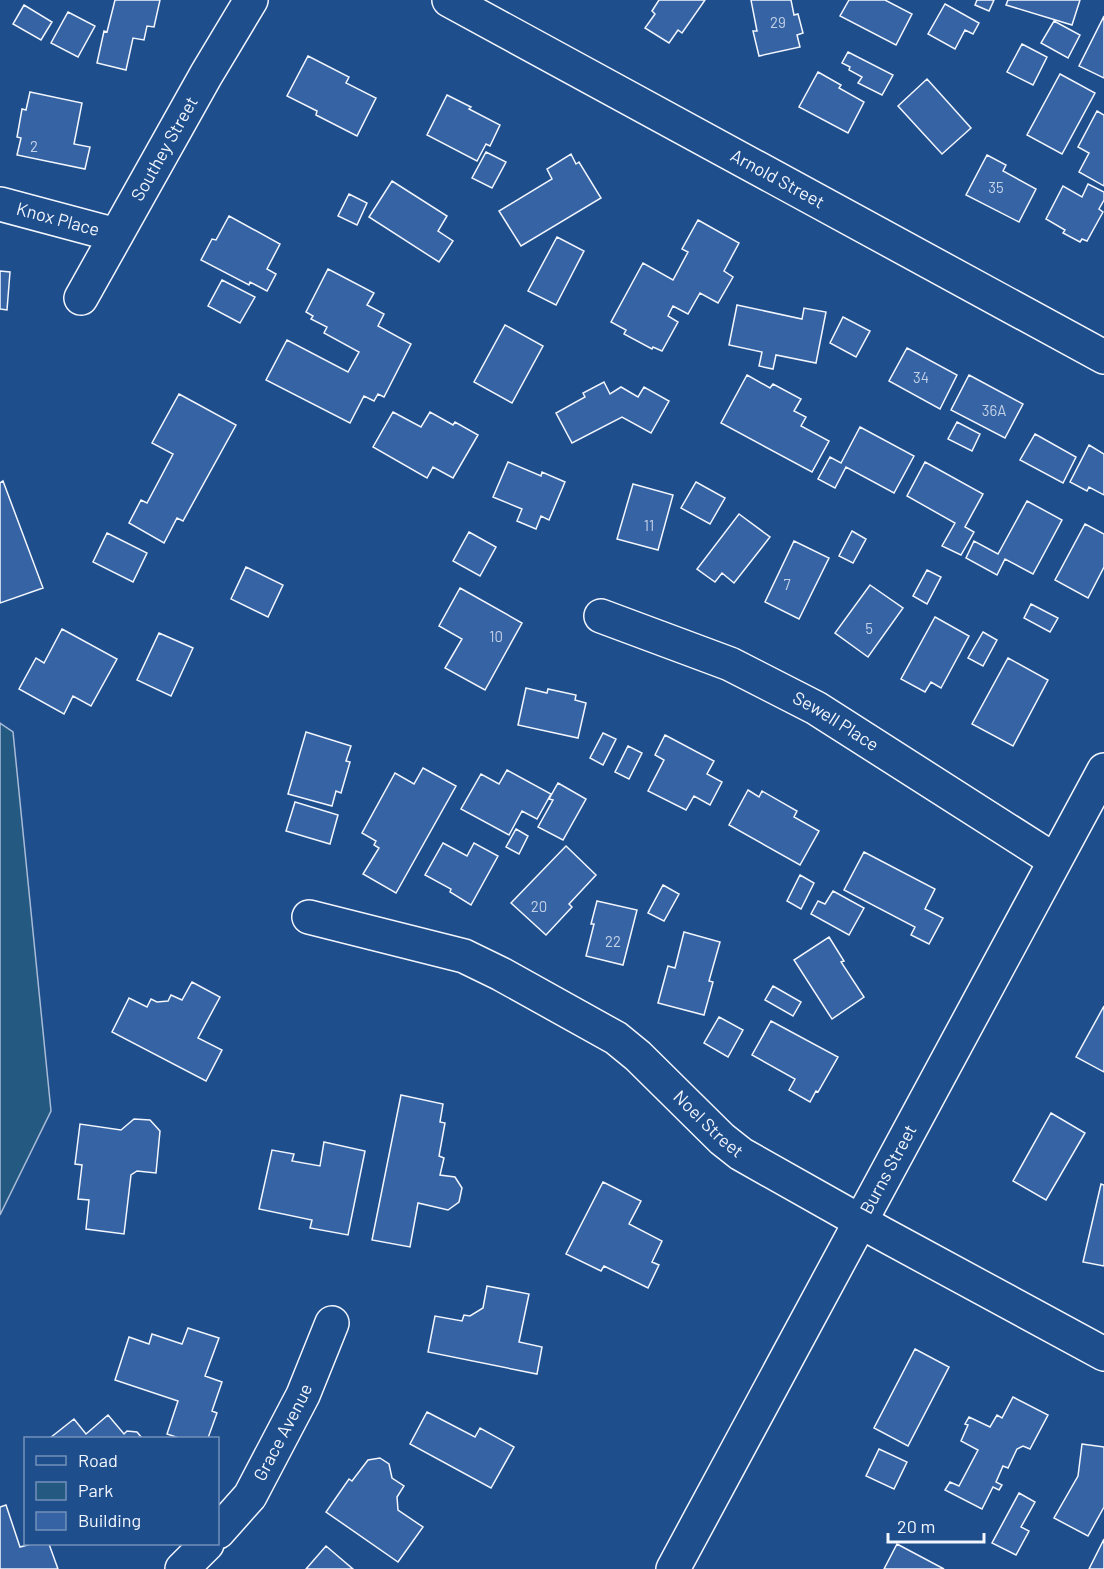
<svg xmlns="http://www.w3.org/2000/svg" width="1104" height="1569" font-family="Barlow,sans-serif">
  <style>
    .green { fill: #245a82; stroke: #a8bbd7; stroke-width: 1.5 }
    .building { fill: #3563a3; stroke: #f2f6ff; stroke-width: 1.5 }
    .lines { fill: none; stroke-linecap: round; stroke-linejoin: round }
    .minor-casing { stroke: #f2f6ff; stroke-width: 36 }
    .minor { stroke: #1f4e8c; stroke-width: 33 }
    .labels { text-anchor: middle; stroke-width: 4.5; stroke-linejoin: round; paint-order: stroke }
    .number-label { font-size: 15px; fill: #c3d1e8 }
    .street-label { font-size: 18px; fill: #f2f6ff; stroke: #1f4e8c }
  </style>
  <rect width="100%" height="100%" fill="#1f4e8c"/>
  <path class="green" d="M0,723L13,732L51,1111L0,1215Z"/>
  <path class="building" d="M115,0H160L154,27L147,26L144,40L133,38L126,70L97,63L104,31L107,32Z
    M659,0H705L682,33L678,30L669,43L645,28L655,14L652,11Z
    M751,0H791L794,15L798,14L803,33L797,35L800,47L759,56L753,31H757Z
    M849,0H885L912,14L896,45L840,16Z
    M977,0H994L989,11L975,5Z
    M1008,0H1080L1072,25L1006,5Z
    M945,4L979,23L973,34L965,30L955,49L928,34Z
    M24,5L52,22L41,40L13,24Z
    M68,12L95,26L78,57L51,43Z
    M1104,16V78L1079,66Z
    M1054,21L1080,35L1068,58L1041,43Z
    M1022,44L1047,57L1033,85L1007,72Z
    M848,52L893,75L882,95L858,83L862,77L849,70L850,67L842,63Z
    M308,56L349,77L346,83L376,98L357,136L316,115L317,111L287,96Z
    M818,72L841,85L839,88L864,102L848,133L799,107Z
    M1060,74L1095,93L1062,154L1027,135Z
    M927,79L971,128L942,154L898,106Z
    M30,92L82,103L74,144L90,147L85,169L17,155L21,138L17,137L22,109L26,110Z
    M447,95L471,107L469,109L500,125L490,146L486,144L477,161L427,135Z
    M1097,111L1104,115V186L1079,172L1089,153L1078,147Z
    M486,152L506,162L492,188L472,178Z
    M571,154L576,164L579,162L601,198L521,246L499,211L552,179L547,169Z
    M987,155L1006,165L1003,171L1036,189L1019,222L966,195Z
    M392,181L447,216L438,231L453,241L439,262L369,217Z
    M1088,184L1104,192V200L1099,209L1103,212L1087,241L1082,239L1080,242L1063,233L1065,230L1046,219L1063,186L1082,197Z
    M349,194L367,203L357,225L338,216Z
    M229,216L280,244L267,269L276,274L267,291L250,282L249,285L201,260L212,239L216,240Z
    M698,220L739,243L724,271L733,277L718,303L700,293L688,314L673,306L668,316L678,322L662,351L653,347L652,349L624,334L626,330L611,322L643,263L673,280L688,252L682,249Z
    M557,237L584,251L556,305L528,291Z
    M328,269L374,293L367,305L384,314L378,326L411,344L384,397L378,394L374,401L364,396L350,423L266,380L287,340L348,372L359,352L324,333L327,327L311,319L313,316L306,312Z
    M0,271L10,272L7,310L0,309Z
    M222,280L255,297L240,323L208,306Z
    M737,305L802,319L804,308L826,312L816,363L776,355L773,369L759,366L762,352L729,345Z
    M843,317L870,331L856,357L830,343Z
    M505,325L543,346L512,403L474,382Z
    M907,348L957,375L940,409L889,381Z
    M747,375L770,388L773,384L801,399L794,411L806,417L801,426L829,441L812,472L721,423Z
    M969,375L1023,404L1005,438L951,410Z
    M604,382L610,394L621,387L638,397L644,387L669,401L651,433L622,417L572,443L556,413L585,397L583,393Z
    M179,394L236,425L183,521L177,518L164,543L129,523L141,500L147,503L173,454L152,443Z
    M393,412L421,427L430,412L453,425L455,422L478,435L453,478L433,467L427,478L373,447Z
    M957,422L980,434L972,451L948,439Z
    M860,427L914,456L894,493L846,467L835,488L818,479L830,457L841,463Z
    M1035,434L1076,457L1063,483L1020,460Z
    M1089,445L1104,454V495L1089,487L1087,491L1070,482Z
    M508,462L541,476L542,472L565,482L549,520L541,516L536,529L517,521L522,509L493,497Z
    M925,462L983,494L965,527L974,532L961,555L942,546L955,523L907,496Z
    M3,481L43,588L0,603V483Z
    M696,482L725,498L710,524L681,508Z
    M633,484L673,495L658,550L617,539Z
    M1027,501L1062,520L1033,574L1005,559L997,575L966,558L974,541L998,554Z
    M739,514L770,537L734,583L722,573L715,582L697,569Z
    M1085,524L1104,534V567L1088,598L1055,580Z
    M852,531L866,539L853,563L839,556Z
    M469,532L496,547L480,576L453,561Z
    M107,533L147,553L133,582L93,562Z
    M794,541L829,558L799,619L765,602Z
    M246,567L283,585L268,617L231,599Z
    M927,570L941,577L927,604L913,596Z
    M870,585L903,608L868,657L835,633Z
    M460,588L522,623L485,690L445,668L462,639L439,626Z
    M1031,604L1058,618L1050,632L1024,618Z
    M935,617L969,636L941,688L931,682L925,692L901,679Z
    M62,629L117,659L91,706L73,696L64,714L19,689L36,658L44,663Z
    M983,632L997,640L983,666L968,658Z
    M159,633L193,648L171,696L137,680Z
    M1008,658L1048,680L1013,746L972,724Z
    M526,688L547,693L548,689L576,695L575,700L586,703L578,738L518,725Z
    M306,732L351,746L346,761L350,762L341,793L336,791L332,806L288,794Z
    M603,733L616,739L603,765L590,758Z
    M665,735L714,761L707,774L722,782L710,805L694,796L686,810L648,791L664,760L655,755Z
    M628,746L642,753L629,779L615,772Z
    M423,768L456,786L396,893L363,874L379,848L374,845L376,841L362,833L395,773L414,784Z
    M507,770L551,794L537,819L522,811L509,835L461,809L481,774L499,784Z
    M558,783L586,799L563,840L538,827L553,800L549,799Z
    M748,790L759,797L762,791L797,811L794,817L819,831L800,865L729,825Z
    M295,802L338,815L330,844L286,831Z
    M516,829L528,836L519,854L506,847Z
    M443,843L467,856L474,843L498,856L471,905L450,892L451,889L425,875Z
    M566,846L596,875L569,904L572,907L546,935L511,903Z
    M864,852L935,889L925,909L943,918L929,944L911,935L915,927L844,890Z
    M800,875L814,883L801,909L787,901Z
    M663,885L679,894L664,921L648,913Z
    M833,891L864,908L849,935L811,914L818,901L825,904Z
    M597,901L637,910L623,965L586,956L594,924H591Z
    M684,932L720,942L709,981L713,982L704,1015L658,1003L668,966L675,968Z
    M829,937L844,961L841,962L864,997L832,1019L794,960Z
    M192,982L220,997L198,1038L222,1050L206,1081L112,1032L129,998L147,1007L151,999L157,1002L168,1001L171,995L182,1000Z
    M773,986L801,1002L793,1016L765,1000Z
    M1104,1006V1072L1076,1057Z
    M719,1017L743,1030L728,1057L704,1043Z
    M771,1021L838,1057L818,1092L816,1091L810,1102L789,1090L795,1079L752,1055Z
    M401,1095L443,1104L440,1122L445,1123L439,1156L444,1158L440,1175L455,1177L462,1188L459,1202L448,1210L418,1203L410,1247L372,1240Z
    M1051,1113L1085,1133L1046,1200L1013,1181Z
    M134,1119L150,1120L160,1131L156,1173L137,1171L131,1175L124,1234L86,1229L89,1200L78,1199L82,1165L75,1164L80,1124L121,1130Z
    M324,1142L365,1151L348,1235L310,1228L312,1220L259,1209L272,1150L294,1154L292,1161L320,1166Z
    M603,1182L641,1201L629,1224L662,1241L652,1262L659,1265L648,1288L604,1266L601,1271L566,1254Z
    M1101,1184L1104,1185V1266L1083,1262Z
    M487,1286L529,1294L519,1342L542,1347L537,1374L428,1352L435,1316L462,1321L464,1315L470,1316L483,1308Z
    M188,1328L219,1338L205,1376L222,1382L212,1411L217,1413L208,1438H179L167,1434L178,1401L115,1380L129,1337L149,1344L152,1334L182,1344Z
    M915,1349L949,1367L908,1446L874,1428Z
    M1013,1397L1048,1415L1030,1449L1023,1446L1017,1449L1008,1468L1003,1466L996,1482L1002,1485L999,1490L993,1487L982,1509L945,1490L950,1482L959,1486L978,1450L961,1441L968,1425L965,1424L969,1417L990,1427L997,1415L1002,1418Z
    M427,1412L475,1437L480,1428L514,1447L491,1488L410,1444Z
    M108,1415L124,1434L127,1431L137,1432L142,1438H50L74,1419L86,1434Z
    M1082,1444L1104,1447V1507L1088,1536L1054,1518L1078,1476Z
    M879,1449L907,1462L894,1489L866,1476Z
    M380,1458L389,1464L392,1478L404,1486L397,1497L398,1510L423,1527L398,1562L326,1512L349,1479L352,1481L368,1460Z
    M1019,1493L1035,1502L1021,1527L1029,1531L1016,1555L992,1543Z
    M6,1505L20,1547L31,1544H49L58,1569H0V1507Z
    M1104,1539V1569H1089Z
    M897,1544L944,1569H884Z
    M326,1546L353,1569H306Z"/>
  <g class="lines">
    <g class="minor-casing">
      <g id="minor">
        <path id="s1" d="M449,0L1104,357"/>
        <path id="s2" d="M0,204L116,235"/>
        <path id="s3" d="M81,298L206,75L251,0"/>
        <path id="s4" d="M601,616L730,664L816,708L1054,860"/>
        <path id="s5" d="M309,917L464,956L501,974L616,1038L638,1056L722,1139L741,1154L881,1233L1104,1354"/>
        <path id="s6" d="M218,1532L250,1496L303,1395L332,1323"/>
        <path d="M182,1569L207,1544"/>
        <path id="s7" d="M673,1569L1104,770"/>
      </g>
    </g>
    <use href="#minor" class="minor"/>
  </g>
  <g class="labels">
    <g class="number-label">
      <text x="778" y="28">29</text>
      <text x="34" y="152">2</text>
      <text x="996" y="193">35</text>
      <text x="921" y="383">34</text>
      <text x="994" y="416">36A</text>
      <text x="649" y="531">11</text>
      <text x="787" y="590">7</text>
      <text x="869" y="634">5</text>
      <text x="496" y="642">10</text>
      <text x="539" y="912">20</text>
      <text x="613" y="947">22</text>
    </g>
    <g class="street-label">
      <text dy="6" stroke="none"><textPath href="#s3" startOffset="171">Southey Street</textPath></text>
      <text dy="6" stroke="none"><textPath href="#s1" startOffset="374">Arnold Street</textPath></text>
      <text dy="6" stroke="none"><textPath href="#s2" startOffset="60">Knox Place</textPath></text>
      <text dy="6" stroke="none"><textPath href="#s4" startOffset="258">Sewell Place</textPath></text>
      <text dy="6" stroke="none"><textPath href="#s5" startOffset="459">Noel Street</textPath></text>
      <text dy="6" stroke="none"><textPath href="#s7" startOffset="454">Burns Street</textPath></text>
      <text dy="6" stroke="none"><textPath href="#s6" startOffset="120">Grace Avenue</textPath></text>
    </g>
  </g>
  <rect x="24" y="1437" width="195" height="108" fill="#1f4e8c" stroke="#7391ba" stroke-width="1.5"/>
  <rect x="36" y="1456" width="30" height="9" fill="#1f4e8c" stroke="#7391ba" stroke-width="1.5"/>
  <text x="78" y="1467" font-size="18" fill="#f2f6ff">Road</text>
  <rect x="36" y="1482" width="30" height="18" fill="#245a82" stroke="#7391ba" stroke-width="1.5"/>
  <text x="78" y="1497" font-size="18" fill="#f2f6ff">Park</text>
  <rect x="36" y="1512" width="30" height="18" fill="#3563a3" stroke="#7391ba" stroke-width="1.5"/>
  <text x="78" y="1527" font-size="18" fill="#f2f6ff">Building</text>
  <path d="M888 1533v9h96v-9" fill="none" stroke="#f2f6ff" stroke-width="3"/>
  <text x="897" y="1533" font-size="18" fill="#f2f6ff" stroke="#1f4e8c" stroke-width="4.5" paint-order="stroke">20 m</text>
</svg>
